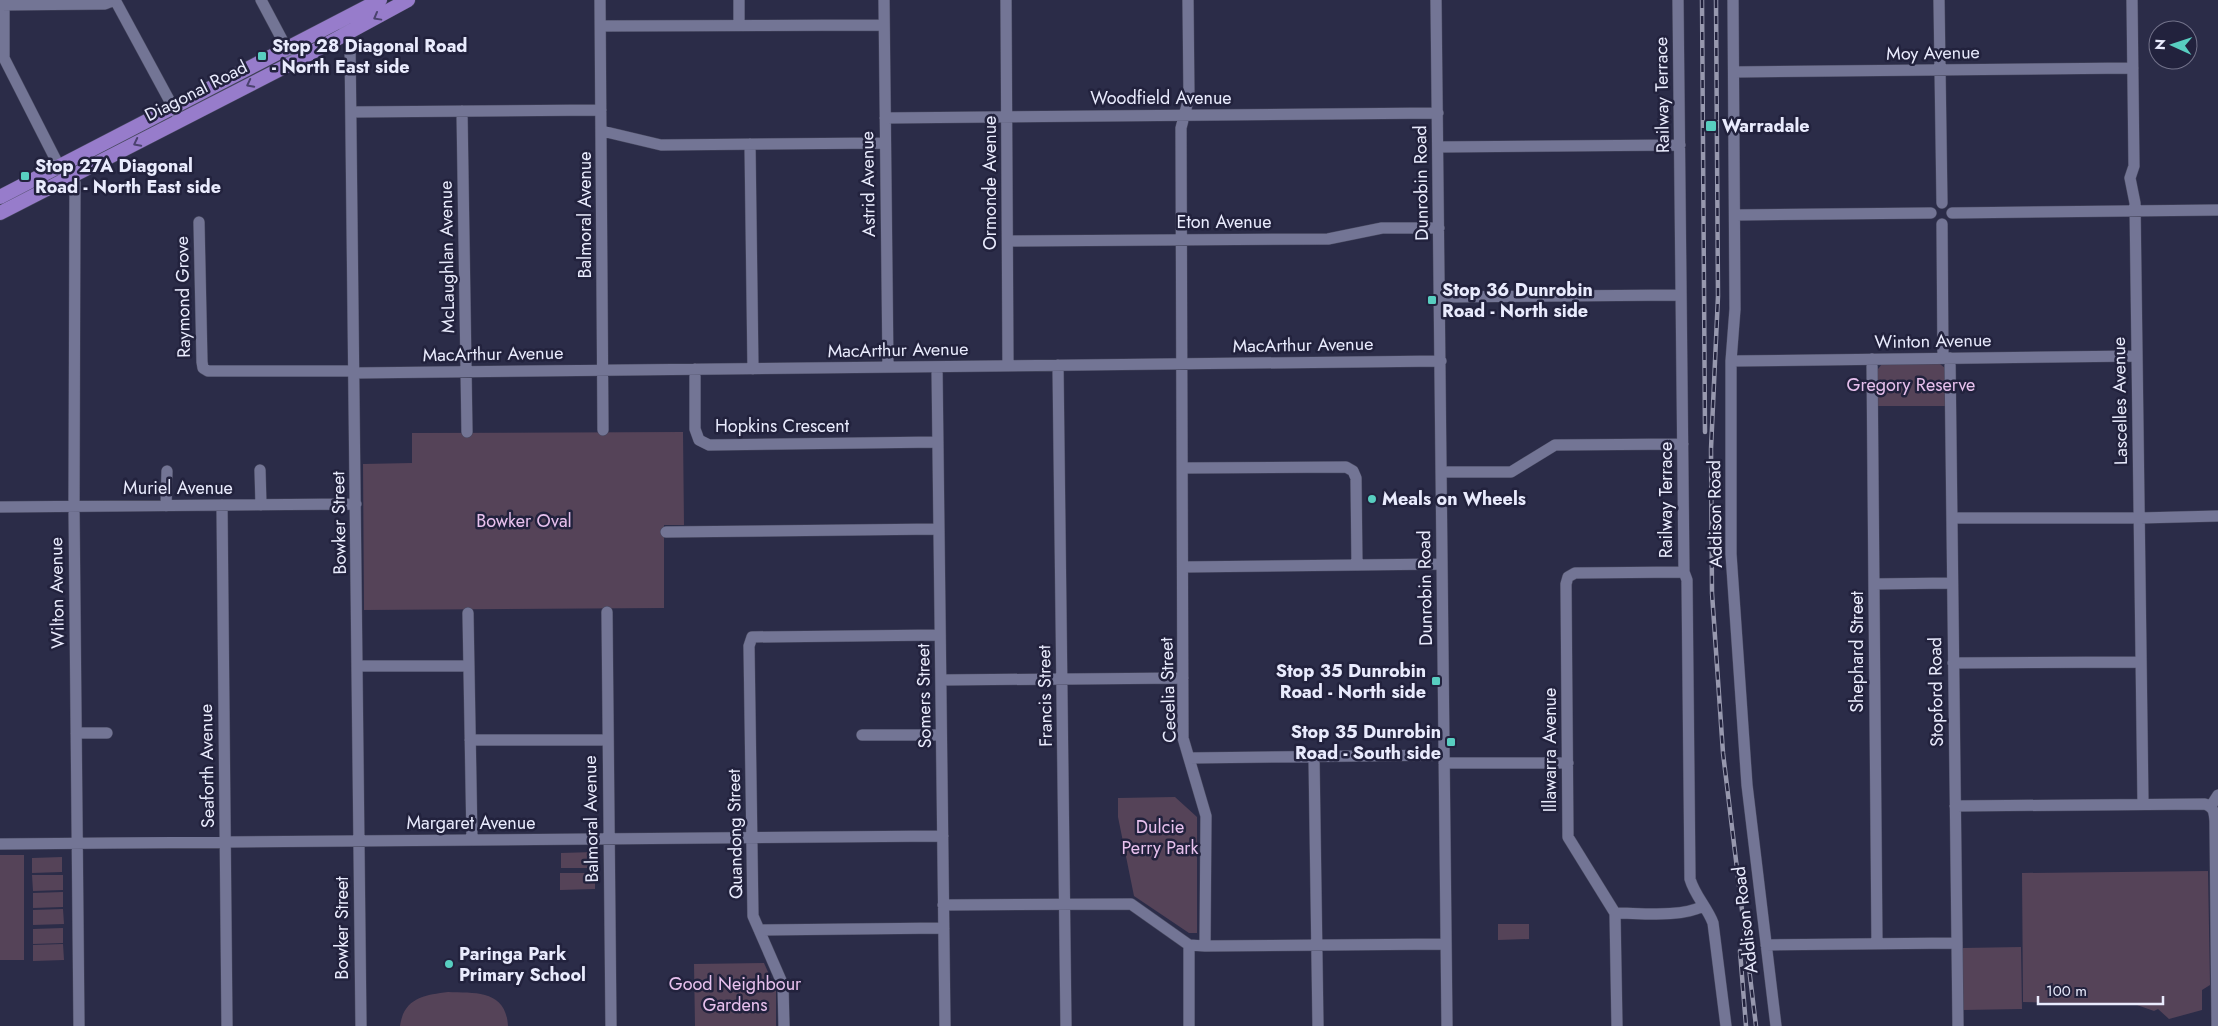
<svg xmlns="http://www.w3.org/2000/svg" width="2218" height="1026" font-family="Jost,sans-serif">
  <style>
    .green { fill: #554358 }
    .lines { fill: none; stroke-linecap: round; stroke-linejoin: round }
    .minor-casing { stroke: #47485f; stroke-width: 12 }
    .major-casing { stroke: #47485f; stroke-width: 15 }
    .minor { stroke: #737595; stroke-width: 11 }
    .major { stroke: #977ccb; stroke-width: 14 }
    .rail-casing { stroke: #9798ae; stroke-width: 4.5 }
    .rail { stroke: #22223d; stroke-width: 2.5; stroke-dasharray: 8; stroke-linecap: butt }
    .oneway { stroke: #4b426f }
    .poi-dot { fill: #58cec0; stroke: #22223d; stroke-width: 2 }
    .labels { text-anchor: middle; stroke-width: 5; stroke-linejoin: round; paint-order: stroke }
    .poi-label { font-size: 18px; font-weight: bold; fill: #e9ebfd; stroke: #22223d; text-anchor: start }
    .street-label { font-size: 18px; fill: #e9ebfd; stroke: #22223d }
    .park-label { font-size: 18px; fill: #e8c1ee; stroke: #22223d }
  </style>
  <rect width="100%" height="100%" fill="#2b2c48"/>
  <path class="green" d="M1882,364H1940L1945,368V406H1878V369Z
    M683,432L684,525H664V608L364,610L363,464L412,463V433Z
    M1175,797L1197,817V933H1189L1134,896L1118,817V798Z
    M594,852V868H561V853Z
    M0,855H24V960H0Z
    M62,857V872L32,873V858Z
    M2208,871L2210,985L2202,990V1010L2169,1019L2158,1009L2154,1011L2137,1005L2023,1002L2022,873Z
    M560,873H595V889L560,890Z
    M32,875H63V890L33,891Z
    M63,892V907L33,908V893Z
    M63,909L64,924L33,925V910Z
    M1498,924H1529V939L1498,940Z
    M63,928V943L33,944V929Z
    M63,944L64,960L33,961V945Z
    M2021,947L2022,1009L1963,1010L1962,948Z
    M764,963L776,990V1026H695L694,964Z
    M448,992C476,993 506,990 508,1026H400C404,998 424,995 448,992Z"/>
  <g class="lines">
    <g class="minor-casing">
      <path id="minor" d="M4,0V58L63,174
        M261,0L294,62
        M600,0L603,430
        M739,0V25
        M884,0L888,367
        M1006,0L1008,366
        M1188,0L1189,97L1181,128L1183,738L1206,816L1205,946L1189,945V1026
        M1436,0L1447,1026
        M1678,0L1684,572L1687,580L1690,879C1695,896 1707,907 1713,923L1726,1026
        M1733,0L1735,309L1731,361V554L1747,785L1776,1026
        M1939,0L1942,203
        M2132,0L2134,166L2130,178L2135,203L2143,803
        M0,5L105,4L115,0L180,120
        M344,26L350,43L361,1026
        M601,26L884,25
        M1734,72L2133,68
        M462,111L467,432
        M351,112L601,110
        M885,118L1438,113
        M602,131L661,145L884,143
        M750,144L753,369
        M1438,147L1680,145
        M66,163L75,183L74,506L79,1026
        M1952,213L2218,210
        M1735,215L1931,213
        M199,222L202,362L203,368L208,371H355
        M1942,224L1943,358
        M1008,241L1328,239L1382,228H1439
        M1440,297L1681,295
        M1950,358L1958,1026
        M1872,359L1877,944
        M1731,361L2136,356
        M1058,365L1066,1026
        M937,367L945,1026
        M695,369V429L699,440L709,445L938,442
        M355,373L1441,361
        M1183,468L1346,467L1353,471L1356,478L1357,565
        M260,470L261,505
        M1441,472H1511L1555,445L1683,444
        M222,505L227,1026
        M166,506L167,471
        M0,507L356,504
        M1952,518H2140L2218,516
        M666,532L939,529
        M1183,567L1442,564
        M1874,584L1952,583
        M607,612L611,1026
        M468,613L472,840
        M1953,663L2141,662
        M358,666H469
        M941,680L1183,678
        M76,733H107
        M862,735H941
        M470,740H608
        M1314,757L1318,1026
        M1189,758L1444,755
        M1444,763H1568
        M1955,806L2205,804C2214,808 2214,811 2215,821L2217,1026
        M2211,806L2218,795
        M0,844L943,836
        M943,905L1131,904L1189,945
        M1615,913C1640,913 1681,918 1703,906
        M759,930L944,928
        M1766,945L1957,943
        M1205,946L1446,944
        M784,1026L783,985L753,916L749,646L752,637L940,635
        M1617,1026L1615,913L1568,837L1566,584L1568,577L1575,573L1684,572"/>
    </g>
    <g class="major-casing">
      <path id="major" d="M0,197L380,0
        M0,213L294,62L408,0"/>
    </g>
    <use href="#minor" class="minor"/>
    <use href="#major" class="major"/>
    <g class="rail-casing">
      <path id="rail" d="M1702,0L1705,432
        M1716,0L1718,296L1711,449L1712,593L1723,753L1756,1026
        M1740,951L1746,1026"/>
    </g>
    <use href="#rail" class="rail"/>
  </g>
  <defs><path id="oneway-chevron" d="M-2-3.5L2.5 0L-2 3.5" fill="none" stroke-width="1.6" stroke-linecap="round" stroke-linejoin="round" transform="scale(1.25)"/></defs>
  <g class="oneway">
    <use href="#oneway-chevron" transform="translate(377 17) rotate(151)"/>
    <use href="#oneway-chevron" transform="translate(250 84) rotate(153)"/>
    <use href="#oneway-chevron" transform="translate(137 143) rotate(153)"/>
  </g>
  <g class="poi-dot">
    <rect x="257" y="51" width="10" height="10" rx="2.5"/>
    <rect x="1705" y="120" width="12" height="12" rx="2.5"/>
    <rect x="20" y="171" width="10" height="10" rx="2.5"/>
    <rect x="1427" y="295" width="10" height="10" rx="2.5"/>
    <circle cx="1372" cy="499" r="5"/>
    <rect x="1431" y="676" width="10" height="10" rx="2.5"/>
    <rect x="1446" y="737" width="10" height="10" rx="2.5"/>
    <circle cx="449" cy="964" r="5"/>
  </g>
  <g class="labels">
    <g class="poi-label">
      <text x="272" y="52">Stop 28 Diagonal Road<tspan x="272" dy="21">- North East side</tspan></text>
      <text x="1722" y="132">Warradale</text>
      <text x="35" y="172">Stop 27A Diagonal<tspan x="35" dy="21">Road - North East side</tspan></text>
      <text x="1442" y="296">Stop 36 Dunrobin<tspan x="1442" dy="21">Road - North side</tspan></text>
      <text x="1382" y="505">Meals on Wheels</text>
      <text x="1426" y="677" text-anchor="end">Stop 35 Dunrobin<tspan x="1426" dy="21">Road - North side</tspan></text>
      <text x="1441" y="738" text-anchor="end">Stop 35 Dunrobin<tspan x="1441" dy="21">Road - South side</tspan></text>
      <text x="459" y="960">Paringa Park<tspan x="459" dy="21">Primary School</tspan></text>
    </g>
    <g class="street-label">
      <text transform="translate(1933 53) rotate(-1)" y="6">Moy Avenue</text>
      <text transform="translate(196 91) rotate(-27)" y="6">Diagonal Road</text>
      <text transform="translate(1662 95) rotate(-91)" y="6">Railway Terrace</text>
      <text x="1161" y="104">Woodfield Avenue</text>
      <text transform="translate(990 183) rotate(-90)" y="6">Ormonde Avenue</text>
      <text transform="translate(1421 183) rotate(-91)" y="6">Dunrobin Road</text>
      <text transform="translate(868 184) rotate(-91)" y="6">Astrid Avenue</text>
      <text transform="translate(585 215) rotate(-90)" y="6">Balmoral Avenue</text>
      <text x="1224" y="228">Eton Avenue</text>
      <text transform="translate(447 257) rotate(-91)" y="6">McLaughlan Avenue</text>
      <text transform="translate(183 297) rotate(-91)" y="6">Raymond Grove</text>
      <text transform="translate(1933 341) rotate(-1)" y="6">Winton Avenue</text>
      <text transform="translate(1303 345) rotate(-1)" y="6">MacArthur Avenue</text>
      <text transform="translate(898 350) rotate(-1)" y="6">MacArthur Avenue</text>
      <text transform="translate(493 354) rotate(-1)" y="6">MacArthur Avenue</text>
      <text transform="translate(2120 401) rotate(-91)" y="6">Lascelles Avenue</text>
      <text x="782" y="432">Hopkins Crescent</text>
      <text x="178" y="494">Muriel Avenue</text>
      <text transform="translate(1666 500) rotate(-90)" y="6">Railway Terrace</text>
      <text transform="translate(1715 514) rotate(-91)" y="6">Addison Road</text>
      <text transform="translate(339 523) rotate(-91)" y="6">Bowker Street</text>
      <text transform="translate(1425 588) rotate(-91)" y="6">Dunrobin Road</text>
      <text transform="translate(57 593) rotate(-91)" y="6">Wilton Avenue</text>
      <text transform="translate(1857 652) rotate(-90)" y="6">Shephard Street</text>
      <text transform="translate(1168 690) rotate(-92)" y="6">Cecelia Street</text>
      <text transform="translate(1936 692) rotate(-91)" y="6">Stopford Road</text>
      <text transform="translate(924 696) rotate(-91)" y="6">Somers Street</text>
      <text transform="translate(1045 696) rotate(-91)" y="6">Francis Street</text>
      <text transform="translate(1550 750) rotate(-90)" y="6">Illawarra Avenue</text>
      <text transform="translate(207 766) rotate(-91)" y="6">Seaforth Avenue</text>
      <text transform="translate(591 819) rotate(-91)" y="6">Balmoral Avenue</text>
      <text x="471" y="829">Margaret Avenue</text>
      <text transform="translate(735 834) rotate(-91)" y="6">Quandong Street</text>
      <text transform="translate(1745 920) rotate(-97)" y="6">Addison Road</text>
      <text transform="translate(342 928) rotate(-90)" y="6">Bowker Street</text>
    </g>
    <g class="park-label">
      <text x="1911" y="391">Gregory Reserve</text>
      <text x="524" y="527">Bowker Oval</text>
      <text x="1160" y="833">Dulcie<tspan x="1160" dy="21">Perry Park</tspan></text>
      <text x="735" y="990">Good Neighbour<tspan x="735" dy="21">Gardens</tspan></text>
    </g>
  </g>
  <g transform="translate(2173 45) rotate(273)"><circle r="24" fill="#22223d" stroke="#72728a"/>
  <path d="M0-4L9 19L0 12L-9 19Z" fill="#58cec0"/>
  <text y="-8" font-size="14" font-weight="bold" text-anchor="middle" fill="#e9ebfd">N</text>
  </g>
  <path d="M2038 996v8h125v-8" fill="none" stroke="#e9ebfd" stroke-width="2.5"/>
  <text x="2046" y="996" font-size="15" fill="#e9ebfd" stroke="#22223d" stroke-width="4" paint-order="stroke">100 m</text>
</svg>
